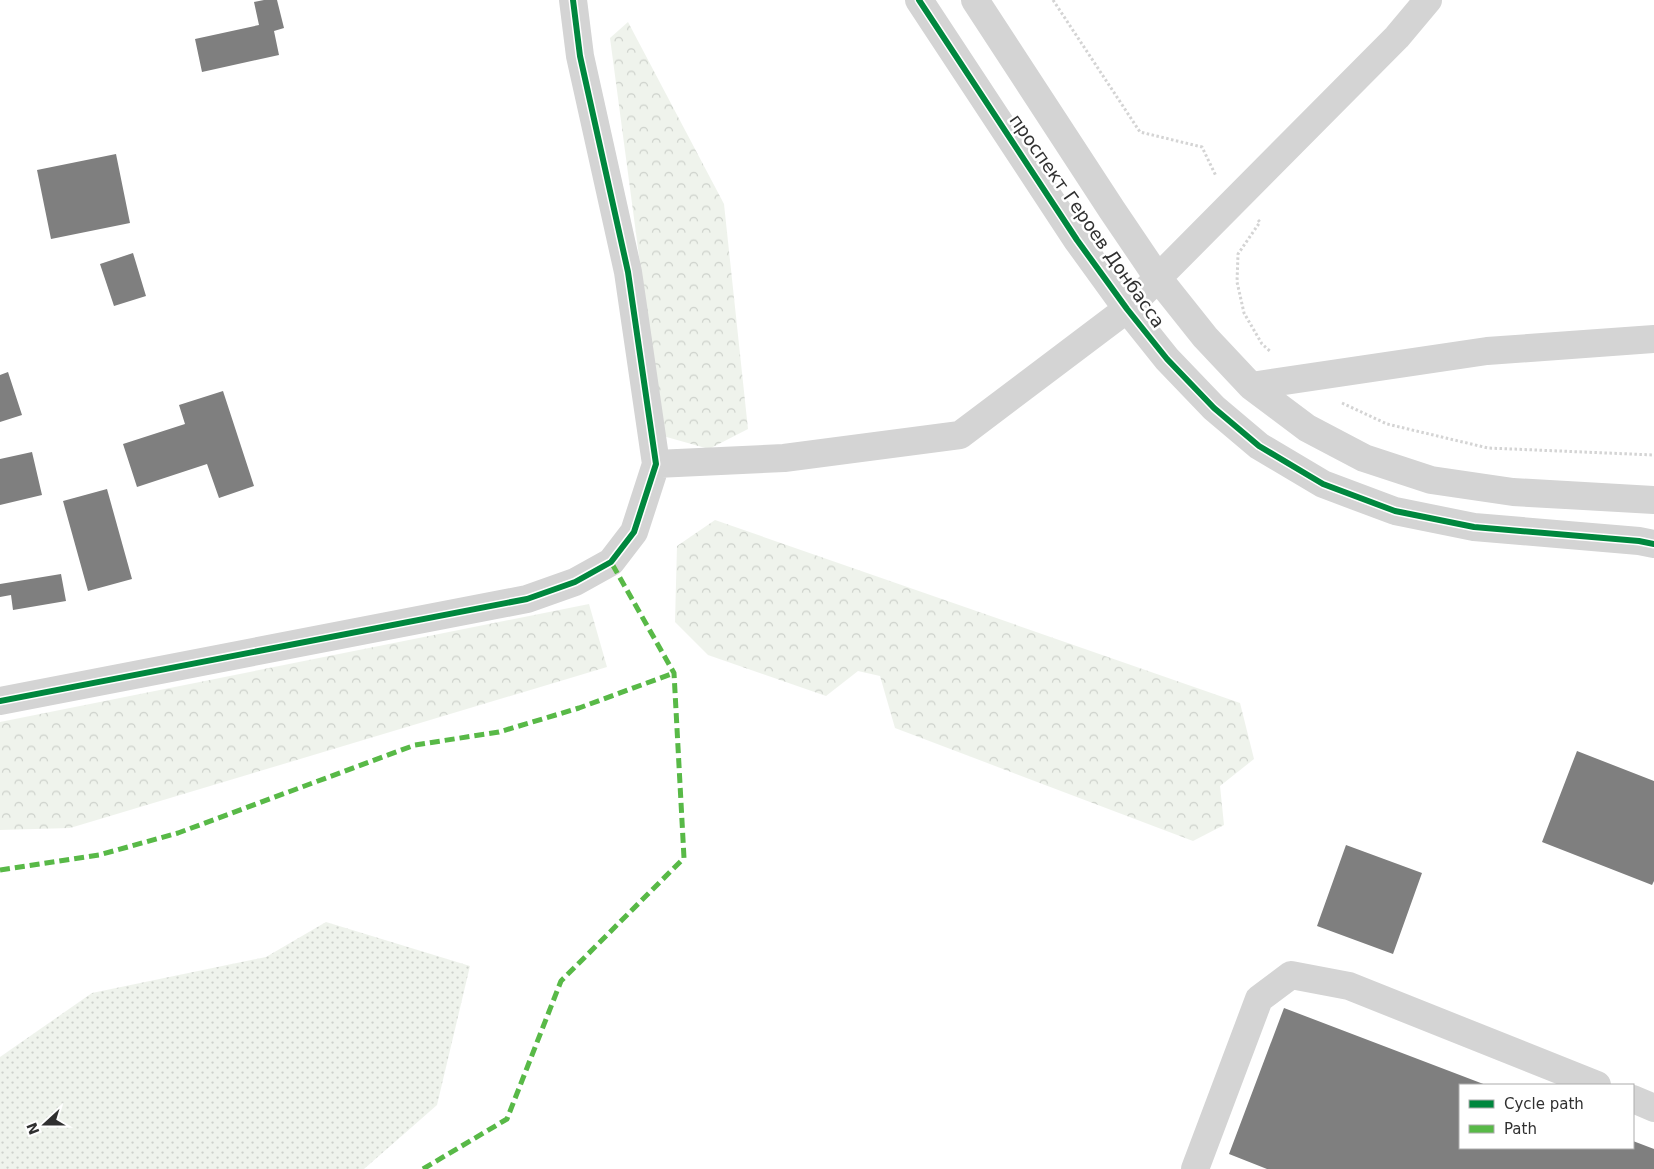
<svg xmlns="http://www.w3.org/2000/svg" width="1654" height="1169" font-family="'DejaVu Sans',sans-serif">
  <style>
    .grass { fill: url(#grass-dots) }
    .forest { fill: url(#forest-crowns) }
    .building { fill: #7f7f7f }
    .lines { fill: none; stroke-linecap: round; stroke-linejoin: round }
    .path { stroke: #d4d4d4; stroke-width: 3; stroke-dasharray: 2.5 2.5; stroke-linecap: butt }
    .minor { stroke: #d4d4d4; stroke-width: 28 }
    .quiet { stroke: #58b947; stroke-width: 5; stroke-dasharray: 10 5; stroke-linecap: butt }
    .cycleway-casing { stroke: #fff; stroke-width: 9 }
    .cycleway { stroke: #00873e; stroke-width: 6 }
    .labels { text-anchor: middle; stroke-width: 5; stroke-linejoin: round; paint-order: stroke }
    .street-label { font-size: 18px; fill: #303030; stroke: #fff }
  </style>
  <defs>
    <pattern id="grass-dots" width="8" height="8" patternUnits="userSpaceOnUse" patternTransform="scale(1.25)"><rect width="8" height="8" fill="#eff3ec"/><path d="M2 2h.1M6 6h.1" fill="none" stroke="#cdd1cb" stroke-width="1.8" stroke-linecap="round"/></pattern>
    <pattern id="forest-crowns" width="20" height="18" patternUnits="userSpaceOnUse" patternTransform="scale(1.25)"><rect width="20" height="18" fill="#eff3ec"/><path d="M2 6a3 3 0 1 1 6 0M12 15a3 3 0 1 1 6 0" fill="none" stroke="#cdd1cb"/></pattern>
  </defs>
  <rect width="100%" height="100%" fill="#fff"/>
  <path class="grass" d="M326,922L470,966L437,1105L364,1169H0V1057L92,993L266,957Z"/>
  <path class="forest" d="M628,22L724,204L748,429L709,449L663,436L610,38Z
    M715,520L1240,703L1254,759L1220,786L1224,825L1193,841L895,728L880,676L858,671L826,696L708,655L675,622L677,546Z
    M589,604L607,667L70,828L0,830V722Z"/>
  <path class="building" d="M264,0H277L284,28L274,31L279,55L202,72L195,39L259,25L254,2Z
    M116,154L130,223L51,239L37,170Z
    M133,253L146,296L114,306L100,264Z
    M8,372L22,415L0,422V375Z
    M223,391L254,486L219,498L207,464L137,487L123,444L185,424L179,405Z
    M32,452L42,495L0,505V459Z
    M107,489L132,579L88,591L63,501Z
    M61,574L66,601L13,610L11,595L0,597V584Z
    M1577,751L1654,781V881L1652,885L1542,842Z
    M1346,845L1422,873L1393,954L1317,926Z
    M1284,1008L1486,1085H1460V1148H1633V1141L1654,1149V1169H1267L1229,1154Z"/>
  <g class="lines">
    <path class="path" d="M1053,0L1140,132L1202,147L1216,176
      M1258,220L1260,222L1238,254L1237,282L1244,313L1262,344L1271,352
      M1342,403L1387,424L1488,448L1654,455"/>
    <path class="minor" d="M919,0L1077,240L1127,309L1167,359L1214,408L1259,446L1323,484L1395,511L1474,527L1639,541L1654,544
      M975,0L1112,210L1158,278L1205,337L1251,386L1307,428L1364,458L1431,480L1513,492L1654,500
      M1251,386L1487,351L1654,339
      M656,464L784,458L960,435L1127,309L1397,37L1428,0
      M0,701L527,599L575,582L611,562L634,532L656,464L628,272L580,56L573,0
      M1633,1099L1654,1108
      M1195,1169L1259,999L1291,975L1349,986L1597,1085"/>
    <path class="quiet" d="M0,870L99,855L178,833L415,745L499,732L579,708L674,673
      M423,1169L507,1119L561,981L684,858L674,673L611,562"/>
    <g class="cycleway-casing">
      <path id="cycleway" d="M919,0L1077,240L1127,309L1167,359L1214,408L1259,446L1323,484L1395,511L1474,527L1639,541L1654,544
        M0,701L527,599L575,582L611,562L634,532L656,464L628,272L580,56L573,0"/>
    </g>
    <use href="#cycleway" class="cycleway"/>
  </g>
  <g class="labels">
    <g class="street-label">
      <text transform="translate(1087 221) rotate(55)" y="6">проспект Героев Донбасса</text>
    </g>
  </g>
  <rect x="1459" y="1084" width="175" height="65" fill="#ffffff" stroke="#acacac"/>
  <rect x="1469" y="1100" width="25" height="8" fill="#00873e" stroke="#acacac"/>
  <text x="1504" y="1109" font-size="15" fill="#303030">Cycle path</text>
  <rect x="1469" y="1125" width="25" height="8" fill="#58b947" stroke="#acacac"/>
  <text x="1504" y="1134" font-size="15" fill="#303030">Path</text>
  <g transform="translate(45 1124) rotate(249)" stroke="#ffffff" stroke-width="4" paint-order="stroke">
  <path d="M0-4L9 19L0 12L-9 19Z" fill="#303030"/>
  <text y="-8" font-size="14" font-weight="bold" text-anchor="middle" fill="#303030">N</text>
  </g>
</svg>
